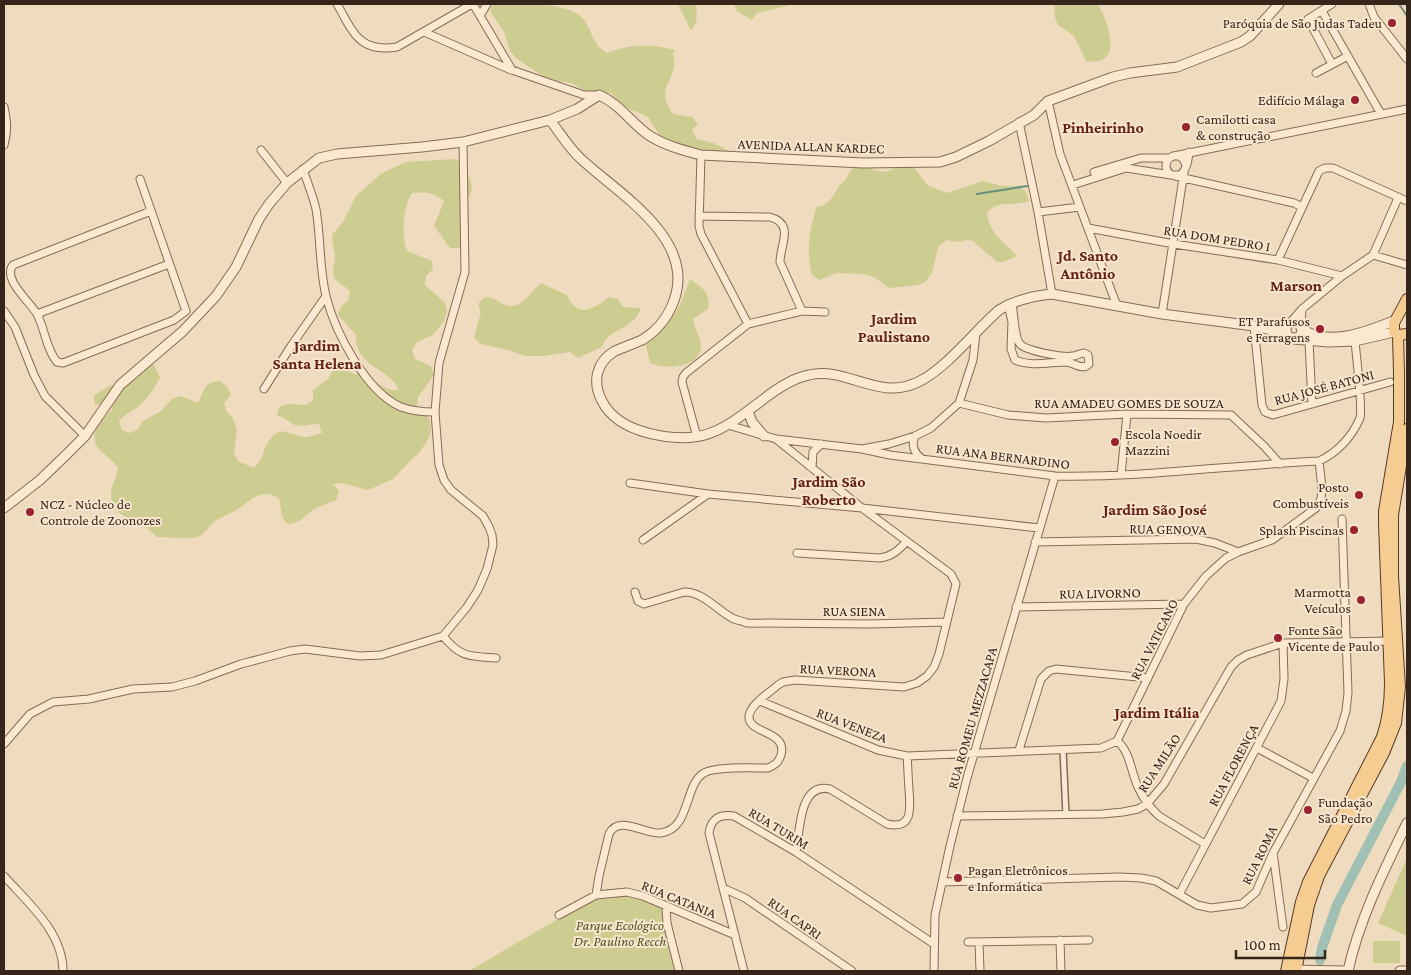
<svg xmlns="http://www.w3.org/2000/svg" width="1411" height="975" font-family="'Crimson Pro',serif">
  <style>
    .green { fill: #cdcd91 }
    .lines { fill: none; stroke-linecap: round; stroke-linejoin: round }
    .stream { stroke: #688e81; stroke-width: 2 }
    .river { stroke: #a1c0b4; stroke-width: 10 }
    .pedestrian-casing { stroke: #886b56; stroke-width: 8 }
    .minor-casing { stroke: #886b56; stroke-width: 9 }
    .tertiary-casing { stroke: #886b56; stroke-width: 11 }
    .primary-casing { stroke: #553a2a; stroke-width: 12 }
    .pedestrian { stroke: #fae9d0; stroke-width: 5 }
    .minor { stroke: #fae9d0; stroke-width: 7 }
    .tertiary { stroke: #fae9d0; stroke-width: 9 }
    .primary { stroke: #f5cc92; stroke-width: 10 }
    .poi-dot { fill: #992331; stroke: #f7e6cd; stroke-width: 2 }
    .labels { text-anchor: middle; stroke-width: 4; stroke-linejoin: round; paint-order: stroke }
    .poi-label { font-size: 14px; fill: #36251b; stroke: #f7e6cd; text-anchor: end }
    .street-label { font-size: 14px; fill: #36251b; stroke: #f7e6cd }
    .park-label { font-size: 14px; font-style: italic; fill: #4c5421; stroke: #f7e6cd }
    .quarter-label { font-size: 16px; font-weight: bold; fill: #652019; stroke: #f7e6cd }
  </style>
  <rect width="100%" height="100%" fill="#efdbbd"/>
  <path class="green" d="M493,4C517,4 571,0 585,21C593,34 593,45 607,53C630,44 651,44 675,50L673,54C680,82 652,85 673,114L692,117L698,124L692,130L697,139L714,143L731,152L692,153L662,139L648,117L623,106L611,93L594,95L571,83L547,79L516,58L510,51L504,32L490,11Z
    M678,4H696C697,14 698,22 691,31Z
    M734,4H789L786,6L757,13L752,20L737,11Z
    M1054,4H1098C1108,23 1125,67 1086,61L1074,36L1058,25L1055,17Z
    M455,159L463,164L468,179L470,177L472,190L468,198H465L460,219C467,228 469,233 467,244L459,248H450L434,226L444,201C434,192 425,192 412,193C403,206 401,236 407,251L432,261L433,269L426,276L425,285L445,303L447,312L444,321L433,335L417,342L412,350L415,359L431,366L434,375L418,397L417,406L430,420L431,429L429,438L419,453L412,459L393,479L368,490L342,483L333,484L339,491L336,500C328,503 320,506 313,510C302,518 302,522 288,524L282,517L279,498C261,488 252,499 238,509C230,514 221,517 214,522C209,526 205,533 200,536C191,540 168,537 157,537C153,534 150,530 146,527C131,518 111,516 111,494C111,485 117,477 118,468C112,459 104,455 98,448C87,433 103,420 112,410V402L95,405L94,396C101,390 108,388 116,383C127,376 132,365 146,361L154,365L160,377C158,384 144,403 138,407C131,412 125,414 119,421L122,430L130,433L138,429L143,421L160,412L172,399L181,396L198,403C205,390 203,382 220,381L227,387L231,395L224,403L226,411L233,418L237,430L234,453L238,461L254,468C264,459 263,447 271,438C281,425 291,435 303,437C309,438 317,434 322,433L319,424C311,424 302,427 295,425C287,422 288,418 277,416L279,407L287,404L306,405L313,400V390L328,379L332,372L330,361L354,374H360L366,379L391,390H399C388,366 355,368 356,335L338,315L341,306L348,301L350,292C346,286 338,283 335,279C330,271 336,264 335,255C334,248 332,242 332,235L343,222L356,196L382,173L406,162Z
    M902,162L911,163L927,185L947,193L983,181L1001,186H1018L1026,192L1029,201C1013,207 1000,199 987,212C990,236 1003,240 1017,256L1003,262H997L973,241L967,240L958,242L947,240L938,247L932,273L925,282L918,285L889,288L874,277L864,274L836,273L820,280L812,275C806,253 809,228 817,207C830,205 833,196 839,186C842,183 845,181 847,177C849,175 849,172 851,170C867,156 879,186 902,162Z
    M690,279C702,288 711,292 708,309L693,319C694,330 701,337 701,345C702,368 664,370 650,363L646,345C652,334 663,328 671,319C680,308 685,292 690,279Z
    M541,283L567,295C577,319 594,309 609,297L618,299L623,307L641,308C634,331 608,327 602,347L578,358L570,352L543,356H525L508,350L481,344L474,338L481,312L478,304L485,297C493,297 496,300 503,304C522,312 529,293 541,283Z
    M1407,858V936L1378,923Z
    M618,894L639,897L663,908L665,925L675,971H469L592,899Z
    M1373,941H1400V963H1373Z"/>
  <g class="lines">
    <path class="stream" d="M1399,4L1407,16
      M977,194L1027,186"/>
    <path class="river" d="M1320,960L1322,948L1337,905L1401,782L1407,766"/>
    <g class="pedestrian-casing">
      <path id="pedestrian" d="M1063,750L1066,815"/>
    </g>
    <g class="minor-casing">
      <path id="minor" d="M337,4C353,32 359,53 397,47L472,4
        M473,4L512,70L584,95H599
        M1332,4L1308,19L1332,64
        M1369,4L1374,17L1407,59
        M1322,11L1381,114
        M480,16L487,4
        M424,32L511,70
        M1316,73L1348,56
        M1048,101L1060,154L1117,306
        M4,107C7,121 8,131 4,145
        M1019,122L1038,212L1052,294
        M261,150L287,183
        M701,155L699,226L701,234L748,324
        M1174,156L1407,109
        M1186,167C1182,144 1155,161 1171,175H1180C1187,170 1188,161 1189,152
        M303,169C307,182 313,196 316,209C321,238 319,267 326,296C335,332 366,392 401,407C412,411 424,412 435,412
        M1094,172L1141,158H1169
        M1175,176L1294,203L1302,207
        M140,179L186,311L174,320L63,363L57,362C46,349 45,329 37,314C30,302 2,279 13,265L151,211
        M1073,185L1126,168L1171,175
        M1038,212L1080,207
        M699,216L770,217C795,224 780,245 780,262L802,311
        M1088,228L1174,244L1278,260L1342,276
        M1373,255L1407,265
        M1278,260L1319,171L1325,168H1333L1407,201
        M1008,304L1012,322L1011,349L1015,360C1031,367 1050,362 1067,362C1075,363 1082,371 1089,364L1088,355L1084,353C1080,353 1076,356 1073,356C1064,358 1026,351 1020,344C1014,337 1014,313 1012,303
        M4,311L15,327L34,375L45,396L85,436
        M37,314L169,264
        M1162,314L1184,172
        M1290,323L1302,309L1342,276L1373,255L1398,198
        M1301,325L1302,309
        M1254,326L1262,405L1265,412L1273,415L1390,382
        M1309,341L1312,404
        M264,389L291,346L326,296
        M959,403L1008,415L1046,418L1127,414L1231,415L1264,446L1280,464
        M728,425L776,439L862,449L889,444L915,436L931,428L959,403L973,360L976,333
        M915,436C911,444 914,453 921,458
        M697,437L682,382L683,377L686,373L748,324L802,311L825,312
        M862,449L890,455L1055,476C1143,478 1230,465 1319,461C1337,453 1352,437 1360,418C1363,409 1356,354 1355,341
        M812,468L813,452L821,444
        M1121,475L1127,414
        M630,483L708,494L862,508L1039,528
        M643,540L708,494
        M1035,542L1196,539L1215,543L1238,552
        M797,553L880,558C892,556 898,551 906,542
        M635,592L638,601L644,604L684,592C703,592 716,609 732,618C736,620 742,621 747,623L871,624L946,622
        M1016,607L1184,604
        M443,636C461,658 469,656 496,658
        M760,701L878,750L907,756L1101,748L1117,741
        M1117,741L1184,604L1206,576L1226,558L1238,552L1272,540L1316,508L1321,499L1322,488L1319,461
        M1117,741C1130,751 1131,772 1138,787C1143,798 1149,807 1159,816L1205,844
        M4,744L30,714L53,702L89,699L133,689L172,687L195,681L241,664L290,651L305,649L360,656L381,655L443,636L467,607L478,590L487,569L493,545L492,535L489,527L483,516L451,490L444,480L439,465L435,412L439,363L465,272L463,142
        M1257,748L1313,778
        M1019,750L1041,679L1049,671L1056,669L1148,678
        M957,816L1102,814L1123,812L1138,809L1147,804L1164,784L1231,667L1238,660L1247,655L1283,643L1392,641
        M796,852C800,831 799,782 830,789L887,824C914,830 910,807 909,789C908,778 908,767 907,756
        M1273,853L1283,927
        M4,876C28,903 63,932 63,971
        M943,882L1119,877L1141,878L1156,881L1197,905L1211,908L1242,904L1256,892L1273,853L1340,731L1346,711L1348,693L1342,519
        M723,888L745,898L852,971
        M1180,893L1281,701L1284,679L1283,643
        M596,895L599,876L609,834C619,814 645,835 661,833C691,829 684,784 704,773C715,766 753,768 768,768C775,765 779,762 781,755C788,730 747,734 749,716C751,704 769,693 778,685L783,682L795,680L904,687L917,683L927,676L934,667L939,654L956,584L951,574L862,508L776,439
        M666,907L667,923L679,971
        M559,915L596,895L627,892L643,896L735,935
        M1060,940L1061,971
        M968,942L1089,940
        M979,942L980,971
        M744,971L709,833C711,818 720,814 734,816L796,852L934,944
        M934,971L935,915L950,846L967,778L1055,476"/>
    </g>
    <g class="tertiary-casing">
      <path id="tertiary" d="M550,120C560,133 569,148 581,159C618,193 691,236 676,294C671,313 659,330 642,340C633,344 624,347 615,351C596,362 592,382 602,401C611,419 629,428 648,433C703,447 723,430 765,398C778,388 793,378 809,375C849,366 880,404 922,380C949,365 975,331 999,310C1015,300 1032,296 1052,294L1162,314L1254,326L1285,333
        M1286 330a8 8 0 1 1 16 0a8 8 0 1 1-16 0Z
        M1301,328C1327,348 1369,331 1396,320
        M1294,339L1328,342L1355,341L1394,332
        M748,411L752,422L764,436
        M4,508L40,480L68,453L85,436L120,385L183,331L216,296L236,267L259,219L269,204L287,183L319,158L337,154L422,147L463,142L550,120L577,109L599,95C618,103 630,121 647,134C663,145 682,150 701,155L863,163L940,162L956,157L989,141L1034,115L1048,101L1113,77L1130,73L1177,67L1241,42L1250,36L1279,4
        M1290,970L1345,971
        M1348,971C1359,920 1384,870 1407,823
        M1400,971H1407"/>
    </g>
    <g class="primary-casing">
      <path id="primary" d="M1398,335L1394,332V323L1407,299
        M1398,335L1407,334
        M1286,971L1301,902L1308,882L1382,737C1388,719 1390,702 1390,683L1384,523V511L1399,422V373L1398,335
        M1296,971L1309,905L1319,876L1384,753L1396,723L1400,687L1393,576V515L1407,429"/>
    </g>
    <use href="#pedestrian" class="pedestrian"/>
    <use href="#minor" class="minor"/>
    <use href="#tertiary" class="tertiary"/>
    <use href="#primary" class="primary"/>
  </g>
  <g class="poi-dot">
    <circle cx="1392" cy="23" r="5"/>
    <circle cx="1355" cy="100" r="5"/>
    <circle cx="1186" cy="127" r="5"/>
    <circle cx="1320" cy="329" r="5"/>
    <circle cx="1115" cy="442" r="5"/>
    <circle cx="1359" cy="495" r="5"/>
    <circle cx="30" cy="512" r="5"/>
    <circle cx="1354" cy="530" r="5"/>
    <circle cx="1361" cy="600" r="5"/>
    <circle cx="1278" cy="638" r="5"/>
    <circle cx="1308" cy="810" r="5"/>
    <circle cx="958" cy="878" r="5"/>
  </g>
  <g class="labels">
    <g class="poi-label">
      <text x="1382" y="28">Paróquia de São Judas Tadeu</text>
      <text x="1345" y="105">Edifício Málaga</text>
      <text x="1196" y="124" text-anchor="start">Camilotti casa<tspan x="1196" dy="16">&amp; construção</tspan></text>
      <text x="1310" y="326">ET Parafusos<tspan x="1310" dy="16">e Ferragens</tspan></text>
      <text x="1125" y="439" text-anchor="start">Escola Noedir<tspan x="1125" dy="16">Mazzini</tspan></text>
      <text x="1349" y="492">Posto<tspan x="1349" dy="16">Combustíveis</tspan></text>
      <text x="40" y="509" text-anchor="start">NCZ - Núcleo de<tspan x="40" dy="16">Controle de Zoonozes</tspan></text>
      <text x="1344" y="535">Splash Piscinas</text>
      <text x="1351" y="597">Marmotta<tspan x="1351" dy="16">Veículos</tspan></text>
      <text x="1288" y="635" text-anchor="start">Fonte São<tspan x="1288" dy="16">Vicente de Paulo</tspan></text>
      <text x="1318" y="807" text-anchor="start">Fundação<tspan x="1318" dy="16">São Pedro</tspan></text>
      <text x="968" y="875" text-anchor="start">Pagan Eletrônicos<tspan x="968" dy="16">e Informática</tspan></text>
    </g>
    <g class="street-label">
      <text transform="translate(811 146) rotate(2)" y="5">AVENIDA ALLAN KARDEC</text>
      <text transform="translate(1217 238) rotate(9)" y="5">RUA DOM PEDRO I</text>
      <text transform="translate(1324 387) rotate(-15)" y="5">RUA JOSÉ BATONI</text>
      <text x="1129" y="408">RUA AMADEU GOMES DE SOUZA</text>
      <text transform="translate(1003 456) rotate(7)" y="5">RUA ANA BERNARDINO</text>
      <text transform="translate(1168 529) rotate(1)" y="5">RUA GENOVA</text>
      <text transform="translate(1100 593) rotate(-1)" y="5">RUA LIVORNO</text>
      <text x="854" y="616">RUA SIENA</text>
      <text transform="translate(1154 639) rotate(-63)" y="5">RUA VATICANO</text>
      <text transform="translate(838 670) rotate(3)" y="5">RUA VERONA</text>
      <text transform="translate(972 718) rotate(-74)" y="5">RUA ROMEU MEZZACAPA</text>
      <text transform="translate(852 725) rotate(21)" y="5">RUA VENEZA</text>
      <text transform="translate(1159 763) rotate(-57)" y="5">RUA MILÃO</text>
      <text transform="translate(1233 765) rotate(-62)" y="5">RUA FLORENÇA</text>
      <text transform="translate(779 828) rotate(31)" y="5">RUA TURIM</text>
      <text transform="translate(1259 855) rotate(-64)" y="5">RUA ROMA</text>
      <text transform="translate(679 899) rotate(22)" y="5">RUA CATANIA</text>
      <text transform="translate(795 918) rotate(35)" y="5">RUA CAPRI</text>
    </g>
    <g class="park-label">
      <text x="620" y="930">Parque Ecológico<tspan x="620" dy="16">Dr. Paulino Recch</tspan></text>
    </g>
    <g class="quarter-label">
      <text x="1103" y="133">Pinheirinho</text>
      <text x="1088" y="261">Jd. Santo<tspan x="1088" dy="18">Antônio</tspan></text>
      <text x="1296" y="291">Marson</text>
      <text x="894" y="324">Jardim<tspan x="894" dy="18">Paulistano</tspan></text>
      <text x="317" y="351">Jardim<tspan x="317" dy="18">Santa Helena</tspan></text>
      <text x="829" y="487">Jardim São<tspan x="829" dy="18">Roberto</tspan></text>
      <text x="1155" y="515">Jardim São José</text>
      <text x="1157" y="718">Jardim Itália</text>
    </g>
  </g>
  <rect width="1411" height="975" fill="none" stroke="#36251b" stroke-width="10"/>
  <path d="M1236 950v8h89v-8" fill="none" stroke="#36251b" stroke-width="2.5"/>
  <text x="1244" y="950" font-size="15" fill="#36251b" stroke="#f7e6cd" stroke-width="4" paint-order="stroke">100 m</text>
</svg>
